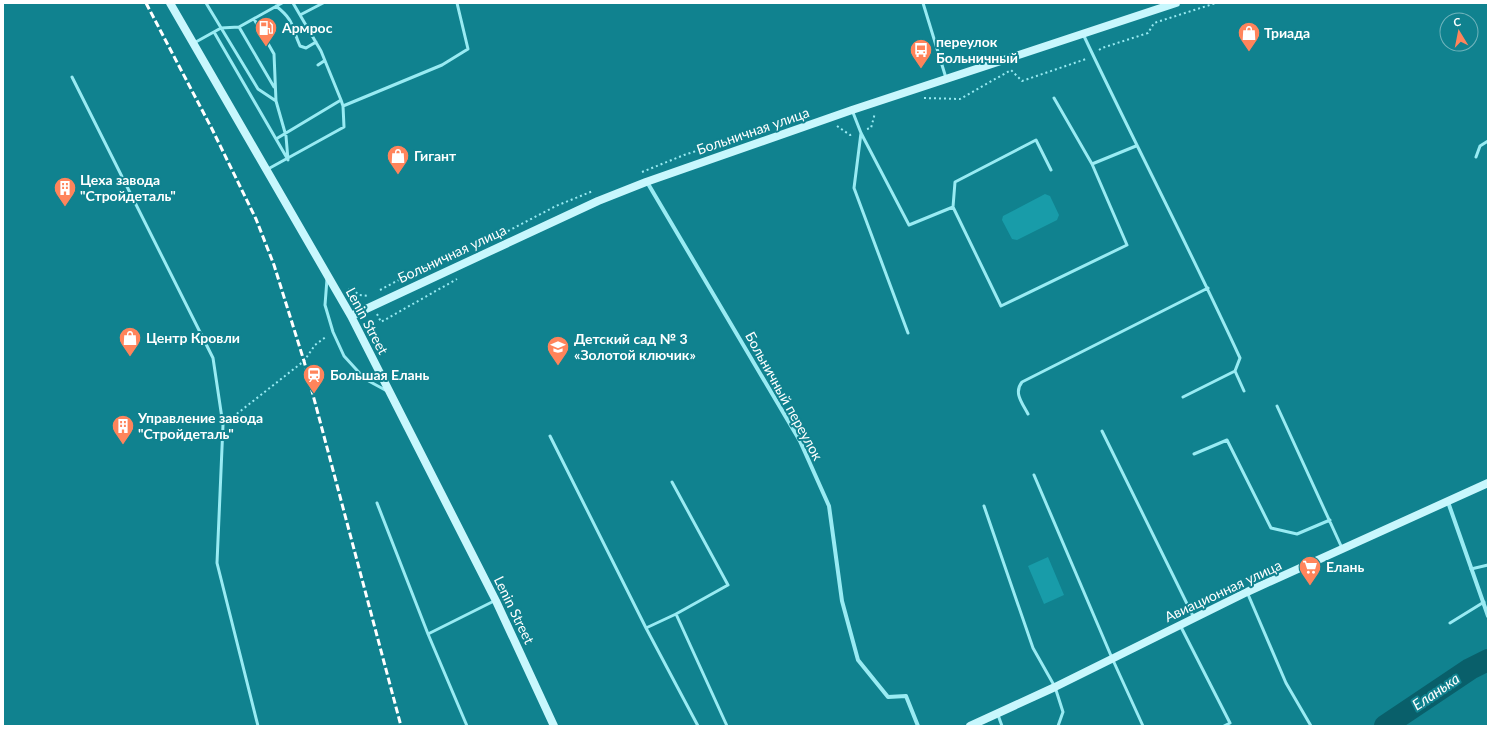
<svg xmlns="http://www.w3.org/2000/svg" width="1491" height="729" font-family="Lato,sans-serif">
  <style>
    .green { fill: #189ca9 }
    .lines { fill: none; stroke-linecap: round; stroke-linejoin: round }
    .river { stroke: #095f6a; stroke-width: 22 }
    .path { stroke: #99ebf3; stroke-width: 2; stroke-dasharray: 2 3; stroke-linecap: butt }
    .lane { stroke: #99ebf3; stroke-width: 3 }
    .street { stroke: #99ebf3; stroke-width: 4 }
    .secondary { stroke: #c8f7fd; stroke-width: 8 }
    .rail { stroke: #fff; stroke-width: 3; stroke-dasharray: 7 3; stroke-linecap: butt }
    .labels { text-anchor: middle; stroke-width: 4; stroke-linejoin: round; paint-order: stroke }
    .poi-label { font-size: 14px; font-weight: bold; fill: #fff; stroke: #10828f; text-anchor: start }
    .street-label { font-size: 14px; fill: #fff; stroke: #10828f }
    .water-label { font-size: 15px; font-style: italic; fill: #fff; stroke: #10828f }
  </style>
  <rect width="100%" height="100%" fill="#10828f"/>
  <path class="green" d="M1045,194L1050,196L1059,215L1057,220L1017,240L1012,239L1002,220L1003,216Z
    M1048,557L1064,595L1044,604L1028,566Z"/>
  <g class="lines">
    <path class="river" d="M1385,726L1470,669L1488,660"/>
    <path class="path" d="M1099,50L1102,48L1148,33L1154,23L1216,3
      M924,98L960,99L1011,70L1022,81L1086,59
      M837,126L850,135L854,134
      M867,129L871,128L875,113
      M642,172L684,155L749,134
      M508,231L556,206L593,191
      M348,290L351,288L359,295L369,296
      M380,290L423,267L437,264
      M377,314L381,322L457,279
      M229,420L304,361L315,345L327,336"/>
    <path class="lane" d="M206,3L258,89L276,101
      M923,3L946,78
      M276,6C295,21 291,26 300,46L306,48L316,42
      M300,15L323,3
      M254,19L274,54L276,101L286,136L288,160
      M239,27L274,87
      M214,32L287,158
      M1083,34C1134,142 1190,249 1240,358L1235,371L1244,391
      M194,43L221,28L239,27L282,3
      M318,65L324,61
      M72,77L213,358L223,425L217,563L258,726
      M1054,98L1092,164
      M343,106L442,65L468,49L457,3
      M852,110L861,133L909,225L953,207L1001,306L1127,245L1092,164L1136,146
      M861,133L854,188L908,333
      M276,139L341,100
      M1476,157L1480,146L1488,141
      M268,169L344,127L343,106L341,100L321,51L293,3
      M953,207L955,182L1036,140L1051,170
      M327,279L325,305L333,332L344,356L365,379L387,391
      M1183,397L1235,371
      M1277,406L1342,548
      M1028,414C1023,404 1013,393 1022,382L1208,288
      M1102,431L1194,618
      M550,436L646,628
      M1194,454L1227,440L1271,528L1297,534L1330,520
      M1034,475L1112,658L1143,726
      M672,482L728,585L676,614L727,726
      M377,503L428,634L467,726
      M984,506L1033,648L1055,687L1063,712L1058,726
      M1471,569L1488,565
      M1247,592L1286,683L1311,726
      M676,614L646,628L698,726
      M1450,623L1484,602
      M1181,627L1230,723L1224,726
      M428,634L494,601
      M998,715L1002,726"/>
    <path class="street" d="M647,182L800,441L829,506L842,601L858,660L888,697L906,696L918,726
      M1448,502L1488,616"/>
    <path class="secondary" d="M170,3L351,316L496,601L554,726
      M351,316L598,201L646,182L852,110L1176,3
      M970,726L1055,687L1247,592L1488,483"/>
    <path class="rail" d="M146,3L212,129L256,219L274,265L304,361L401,726"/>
  </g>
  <defs>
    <g id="fuel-pin" transform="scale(1.15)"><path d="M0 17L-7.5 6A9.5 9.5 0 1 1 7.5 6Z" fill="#ff845b" stroke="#10828f"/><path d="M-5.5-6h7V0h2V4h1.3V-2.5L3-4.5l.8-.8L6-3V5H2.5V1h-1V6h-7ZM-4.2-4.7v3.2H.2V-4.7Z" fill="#fff"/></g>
    <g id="shop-pin" transform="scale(1.15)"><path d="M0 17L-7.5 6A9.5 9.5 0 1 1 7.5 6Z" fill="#ff845b" stroke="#10828f"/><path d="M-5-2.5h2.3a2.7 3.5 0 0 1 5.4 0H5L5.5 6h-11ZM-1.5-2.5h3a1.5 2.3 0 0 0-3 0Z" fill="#fff"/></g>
    <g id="bus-pin" transform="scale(1.15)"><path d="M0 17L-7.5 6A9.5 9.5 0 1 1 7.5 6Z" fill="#ff845b" stroke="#10828f"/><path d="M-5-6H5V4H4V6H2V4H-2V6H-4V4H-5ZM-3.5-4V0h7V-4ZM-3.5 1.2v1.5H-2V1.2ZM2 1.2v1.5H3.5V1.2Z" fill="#fff"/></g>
    <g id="building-pin" transform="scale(1.15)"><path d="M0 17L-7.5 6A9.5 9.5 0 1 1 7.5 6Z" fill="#ff845b" stroke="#10828f"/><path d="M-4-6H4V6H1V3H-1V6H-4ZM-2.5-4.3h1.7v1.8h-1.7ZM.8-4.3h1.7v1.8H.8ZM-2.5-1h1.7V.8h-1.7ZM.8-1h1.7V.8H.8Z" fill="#fff"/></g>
    <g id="school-pin" transform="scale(1.15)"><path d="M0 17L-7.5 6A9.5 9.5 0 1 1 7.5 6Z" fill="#ff845b" stroke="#10828f"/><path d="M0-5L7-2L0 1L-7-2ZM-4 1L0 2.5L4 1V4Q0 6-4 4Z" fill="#fff"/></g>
    <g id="station-pin" transform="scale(1.15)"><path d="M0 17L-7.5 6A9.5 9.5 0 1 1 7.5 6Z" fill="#ff845b" stroke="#10828f"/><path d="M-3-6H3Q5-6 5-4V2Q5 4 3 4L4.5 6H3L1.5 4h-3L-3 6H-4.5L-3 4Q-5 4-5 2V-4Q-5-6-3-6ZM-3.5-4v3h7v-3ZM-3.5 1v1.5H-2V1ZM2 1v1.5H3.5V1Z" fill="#fff"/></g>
    <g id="supermarket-pin" transform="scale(1.15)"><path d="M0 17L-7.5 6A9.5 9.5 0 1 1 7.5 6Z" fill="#ff845b" stroke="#10828f"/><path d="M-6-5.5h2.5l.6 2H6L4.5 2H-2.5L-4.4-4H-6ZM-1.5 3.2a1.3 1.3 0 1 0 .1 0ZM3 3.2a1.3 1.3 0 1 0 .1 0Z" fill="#fff"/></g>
  </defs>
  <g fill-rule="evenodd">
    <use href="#fuel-pin" x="266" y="28"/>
    <use href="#shop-pin" x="1249" y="33"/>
    <use href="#bus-pin" x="921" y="50"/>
    <use href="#shop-pin" x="398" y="156"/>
    <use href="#building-pin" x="65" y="188"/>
    <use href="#shop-pin" x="130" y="338"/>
    <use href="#school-pin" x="558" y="347"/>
    <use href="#station-pin" x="314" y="375"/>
    <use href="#building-pin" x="123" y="426"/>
    <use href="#supermarket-pin" x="1310" y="567"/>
  </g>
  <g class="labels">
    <g class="poi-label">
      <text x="282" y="33">Армрос</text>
      <text x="1264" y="38">Триада</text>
      <text x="936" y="47">переулок<tspan x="936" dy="16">Больничный</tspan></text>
      <text x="414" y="161">Гигант</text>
      <text x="80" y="185">Цеха завода<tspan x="80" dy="16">"Стройдеталь"</tspan></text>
      <text x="146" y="343">Центр Кровли</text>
      <text x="574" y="344">Детский сад № 3<tspan x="574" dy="16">«Золотой ключик»</tspan></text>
      <text x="330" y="380">Большая Елань</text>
      <text x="138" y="423">Управление завода<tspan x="138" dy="16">"Стройдеталь"</tspan></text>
      <text x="1326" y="572">Елань</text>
    </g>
    <g class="street-label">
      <text transform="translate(753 131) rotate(-19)" y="5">Больничная улица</text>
      <text transform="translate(452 254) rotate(-25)" y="5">Больничная улица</text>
      <text transform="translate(367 321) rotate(62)" y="5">Lenin Street</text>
      <text transform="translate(784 396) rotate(61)" y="5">Больничный переулок</text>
      <text transform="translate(1223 591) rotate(-25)" y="5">Авиационная улица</text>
      <text transform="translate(514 610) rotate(64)" y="5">Lenin Street</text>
    </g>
    <g class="water-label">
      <text transform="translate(1436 692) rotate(-34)" y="5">Еланька</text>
    </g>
  </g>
  <rect width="1491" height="729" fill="none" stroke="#ffffff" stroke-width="8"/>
  <g transform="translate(1459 32) rotate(350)"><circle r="19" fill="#10828f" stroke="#70b4bc"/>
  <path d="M0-3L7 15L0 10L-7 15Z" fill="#ff845b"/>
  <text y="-6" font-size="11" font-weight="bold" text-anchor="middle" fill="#ffffff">С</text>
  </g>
</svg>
